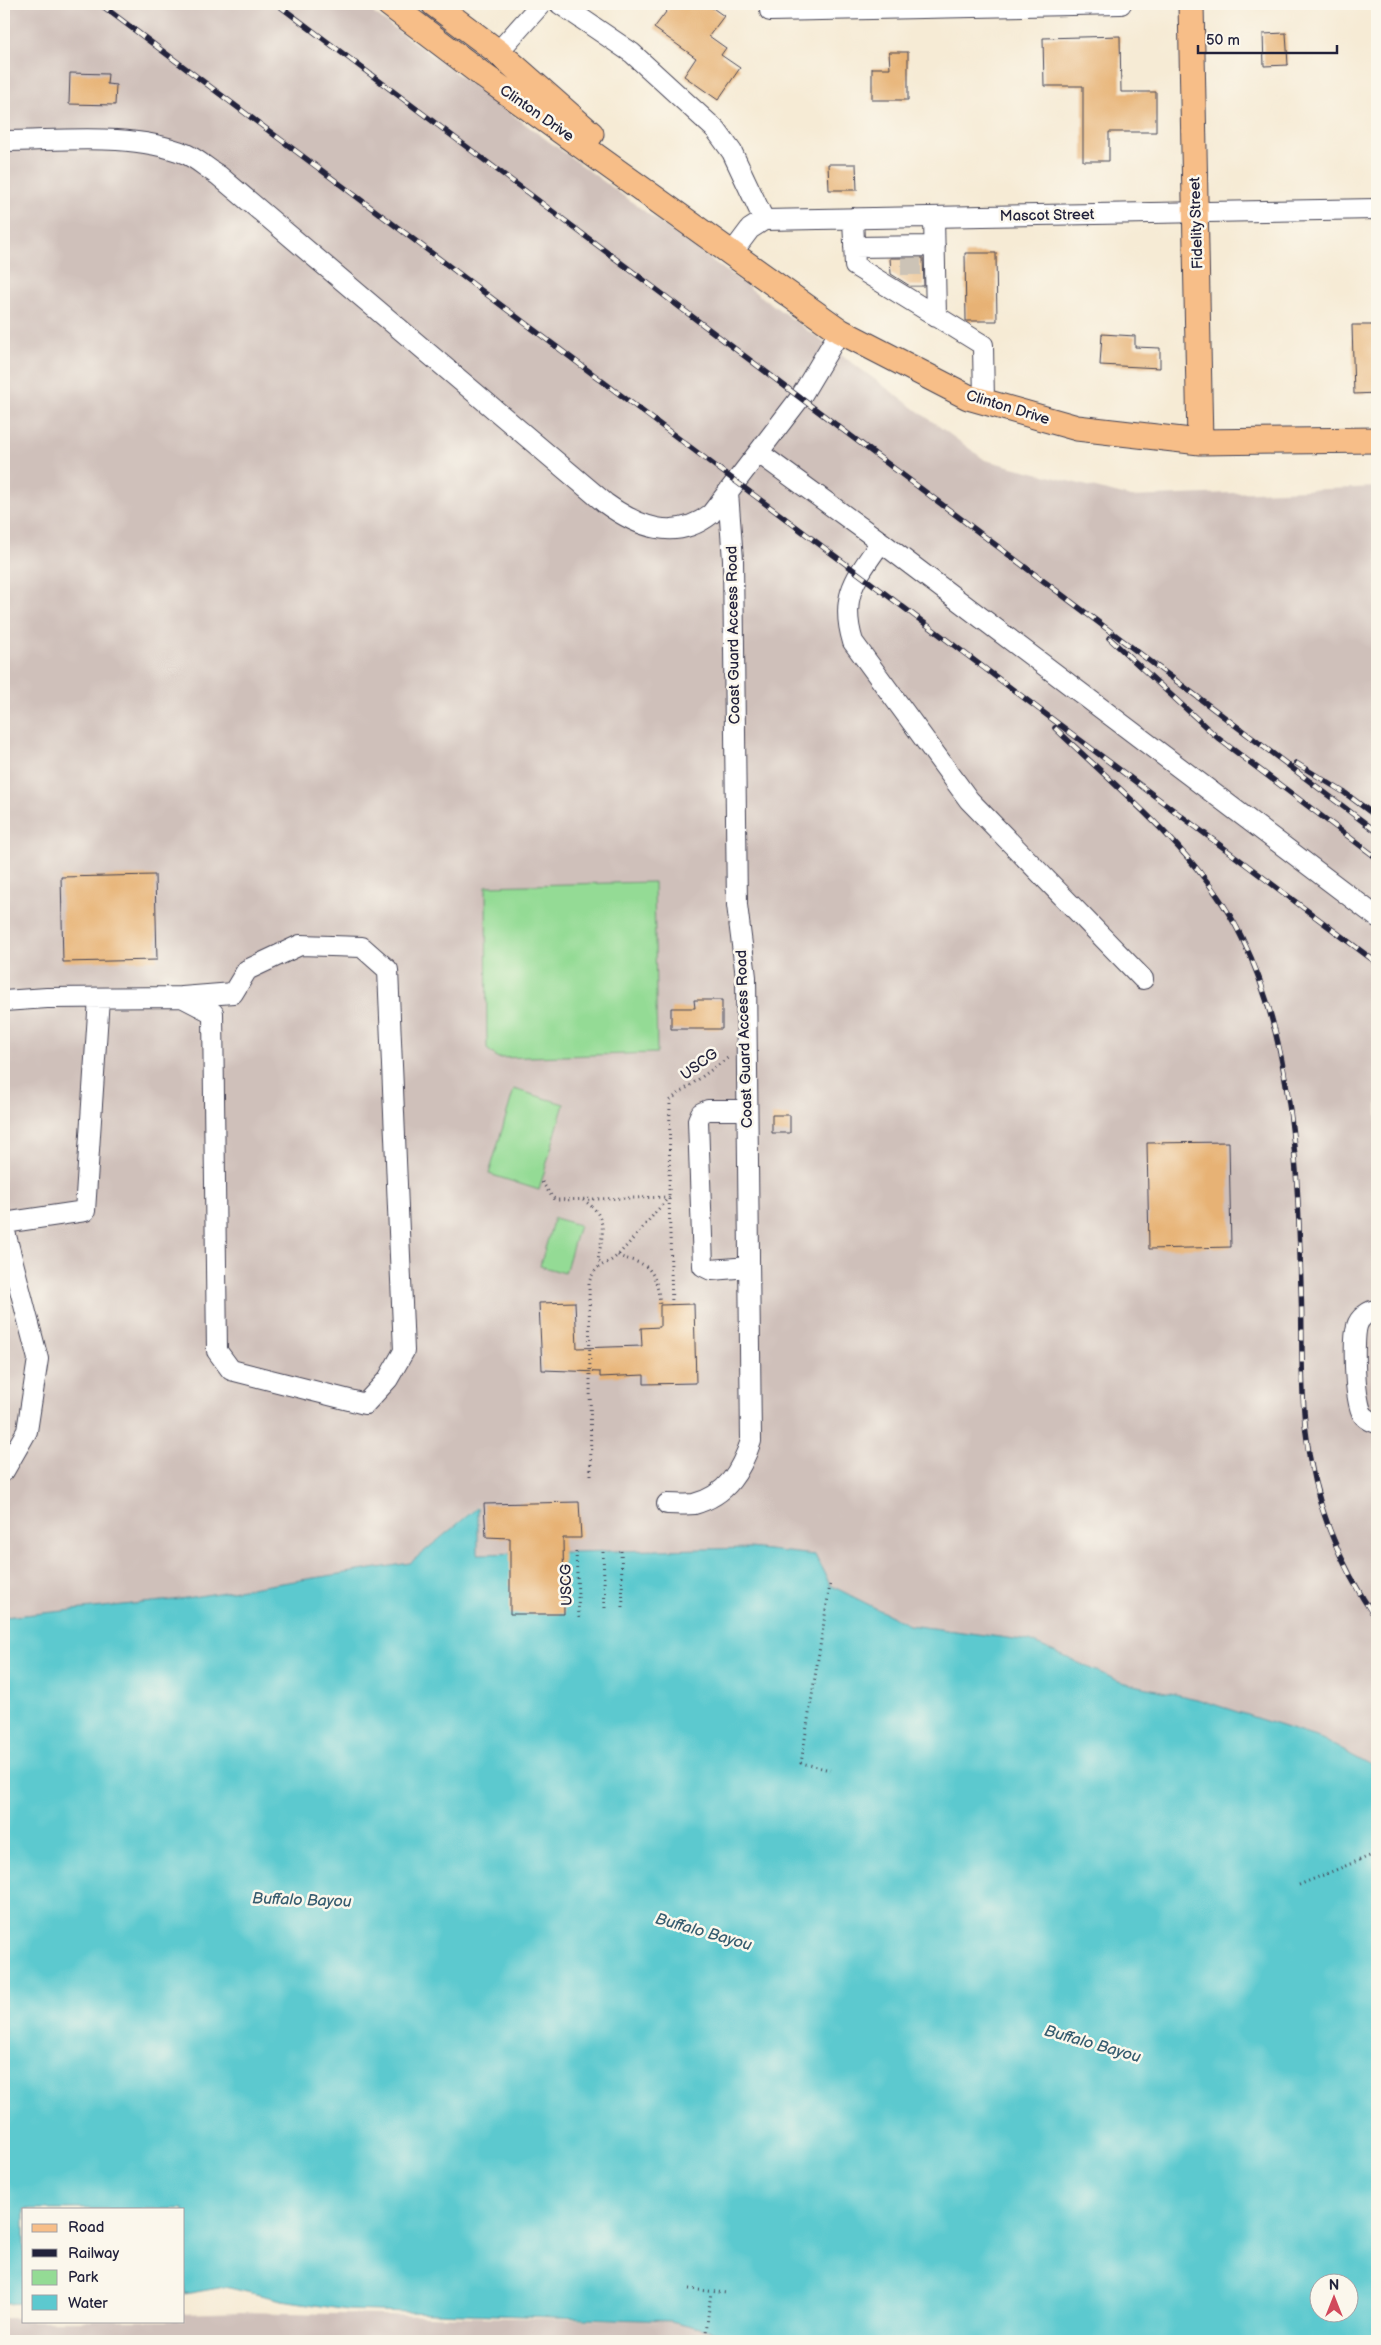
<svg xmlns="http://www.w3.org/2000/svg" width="1381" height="2345" font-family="'Balsamiq Sans',sans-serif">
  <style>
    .industrial { fill: #cfc0ba }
    .green { fill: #94db95; stroke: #5b7e68 }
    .water { fill: #5cc9cf; stroke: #3f7685; fill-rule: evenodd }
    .building { fill: #e7b275 }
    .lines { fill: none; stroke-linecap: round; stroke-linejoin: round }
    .minor-tunnel { stroke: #ccc3b6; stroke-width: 20; stroke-dasharray: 20 10; stroke-linecap: butt }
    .minor-casing { stroke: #424052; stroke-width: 22 }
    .major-casing { stroke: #424052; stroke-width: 27 }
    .path { stroke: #424052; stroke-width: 3; stroke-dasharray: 1 4; stroke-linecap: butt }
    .minor { stroke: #fff; stroke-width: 20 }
    .major { stroke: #f7be88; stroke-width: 25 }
    .rail-casing { stroke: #22223b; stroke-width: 5.5 }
    .rail { stroke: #fbf7ec; stroke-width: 4; stroke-dasharray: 11; stroke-linecap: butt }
    .labels { text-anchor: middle; stroke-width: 5; stroke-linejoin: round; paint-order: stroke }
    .street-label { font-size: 15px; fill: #22223b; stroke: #fbf7ec }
    .water-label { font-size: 16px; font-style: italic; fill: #365c6f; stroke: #fbf7ec }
  </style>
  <rect width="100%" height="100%" fill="#fbf7ec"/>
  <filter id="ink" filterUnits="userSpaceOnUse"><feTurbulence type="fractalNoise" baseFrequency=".02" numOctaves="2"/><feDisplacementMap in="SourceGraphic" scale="10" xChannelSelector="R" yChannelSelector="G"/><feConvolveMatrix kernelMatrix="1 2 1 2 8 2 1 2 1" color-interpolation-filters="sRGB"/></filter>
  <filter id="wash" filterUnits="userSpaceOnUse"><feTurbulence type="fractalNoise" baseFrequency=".0096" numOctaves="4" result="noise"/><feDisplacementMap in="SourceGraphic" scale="20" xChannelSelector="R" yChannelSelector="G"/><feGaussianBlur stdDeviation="1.12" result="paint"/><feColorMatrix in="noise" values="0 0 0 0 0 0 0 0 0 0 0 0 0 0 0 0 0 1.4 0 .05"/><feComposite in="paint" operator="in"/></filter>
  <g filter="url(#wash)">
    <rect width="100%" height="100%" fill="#f6ebd5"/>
    <path class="industrial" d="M4,4H361L985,460L1131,497L1377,487V1778L1322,1739L1197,1699L1121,1682L1030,1641L909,1625L830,1585L815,1555L747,1548L478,1554V1506L410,1563L173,1600L4,1617Z
      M240,2312L671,2321L753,2341H4V2318H24V2321H184V2314Z"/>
    <path class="green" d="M654,882L657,1053L498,1058L487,1049L486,886Z
      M514,1089L564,1104L539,1190L489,1174Z
      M554,1218L579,1225L565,1273L540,1266Z"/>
    <path class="water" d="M478,1507V1554L750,1548L815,1555L830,1585L909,1625L1030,1641L1121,1682L1197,1699L1322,1739L1377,1769V2341H753L671,2321L348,2310L282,2300L225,2287L184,2294V2209H24V2303L4,2304V1617L173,1600L410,1563ZM1318,2282H1348V2312H1318Z"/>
    <g id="blocks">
      <path class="building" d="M672,4H707L724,16L709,36L726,48L721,55L740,68L718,100L684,76L696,58L654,28Z
        M1286,33L1288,65L1264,66L1263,34Z
        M1120,36L1121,92H1156V132H1109V161H1083V86H1044L1043,38Z
        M889,52H908V100H872V68H890Z
        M70,73L108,74L107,84L116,85L115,105L69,104Z
        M828,164H856L857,190H829Z
        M965,253H996L997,321H966Z
        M890,258H923L924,286H910L891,274Z
        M1352,325H1377V393L1354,394Z
        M1102,334L1135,336V347L1160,348V368L1100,365Z
        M155,875L157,960L63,962L61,877Z
        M694,1000H722V1029H671V1008H695Z
        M772,1115H790V1133H772Z
        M1229,1142L1231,1247L1149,1249L1147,1143Z
        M575,1302L577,1348L642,1346L641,1328L660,1327V1305L694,1304L696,1383L644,1384V1375L600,1377V1372L542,1370L539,1303Z
        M579,1502L581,1538H563L564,1614H510V1538L486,1537L484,1504Z"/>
    </g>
  </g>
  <g filter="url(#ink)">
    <use href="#blocks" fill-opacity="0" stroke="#424052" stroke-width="1"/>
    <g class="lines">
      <path class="minor-tunnel" d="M911,255V286"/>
      <g class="minor-casing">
        <path id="minor" d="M560,4L632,53L716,130L732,152L764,220
          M770,11L1121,4
          M498,52L541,4
          M4,141C62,141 131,132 186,154C197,159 208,169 218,175L605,503C638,527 675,542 711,514L800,398L840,331
          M934,217L936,317
          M853,218L855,266L983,345L984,402
          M854,247L935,246
          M732,253L750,229L764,220L1377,209
          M759,453L881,542L1377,917
          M881,542C856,578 839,596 853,642L969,800L1143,979
          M4,1001L47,998L182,997L213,1013L217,1351L231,1370L365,1404L388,1379L404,1351L388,970L362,947L300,945L247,970L233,993L182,997
          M747,1110H708L701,1113L698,1120L703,1266L711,1270L749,1267
          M4,1223L85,1211L99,998
          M4,1228L38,1359L27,1431L4,1471
          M1377,1310C1369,1310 1359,1318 1357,1326C1353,1339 1354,1406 1364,1416C1367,1419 1373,1422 1377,1423
          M667,1504C676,1504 686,1505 694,1504C728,1495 741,1470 751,1441L746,977L737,905L733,560L728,492"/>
      </g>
      <g class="major-casing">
        <path id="major" d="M389,4L484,76L840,331L968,397L1077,428L1200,442L1377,440
          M434,4L498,52L591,134
          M1191,4L1200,442"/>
      </g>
      <path class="path" d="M542,1182L553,1198L558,1200L668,1197
        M583,1200C610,1217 602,1234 598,1261L601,1264
        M618,1255C624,1259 630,1259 637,1262C656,1268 658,1288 660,1305
        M672,1305L669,1197L670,1100L729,1057
        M591,1475L589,1282C598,1260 605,1268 619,1254C636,1236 652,1216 669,1197
        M621,1551L623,1608
        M576,1552L579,1618
        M603,1552L605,1608
        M830,1585L801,1763L830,1770
        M1299,1885L1377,1853
        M689,2289L727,2293
        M705,2341L711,2292"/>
      <use href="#minor" class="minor"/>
      <use href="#major" class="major"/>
      <g class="rail-casing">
        <path id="rail" d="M100,4L1377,963
          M277,4L1377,832
          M1109,638L1219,739L1377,858
          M1055,728C1120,791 1203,856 1242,938C1294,1045 1298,1172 1301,1288C1303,1336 1300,1385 1306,1432C1313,1499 1339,1565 1377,1620
          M1296,763L1345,793L1377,817"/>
      </g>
      <use href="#rail" class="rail"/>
    </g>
  </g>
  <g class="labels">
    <g class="street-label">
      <text transform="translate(537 113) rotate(35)" y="5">Clinton Drive</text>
      <text transform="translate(1047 215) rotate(-1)" y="5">Mascot Street</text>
      <text transform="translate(1196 223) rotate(-92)" y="5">Fidelity Street</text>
      <text transform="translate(1008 407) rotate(17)" y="5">Clinton Drive</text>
      <text transform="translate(733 635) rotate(-91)" y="5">Coast Guard Access Road</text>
      <text transform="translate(744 1039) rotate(-92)" y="5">Coast Guard Access Road</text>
      <text transform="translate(699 1064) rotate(-37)" y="5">USCG</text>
      <text transform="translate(566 1585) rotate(-92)" y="5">USCG</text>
    </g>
    <g class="water-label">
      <text transform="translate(302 1899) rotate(2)" y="6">Buffalo Bayou</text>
      <text transform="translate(704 1931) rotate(16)" y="6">Buffalo Bayou</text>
      <text transform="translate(1093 2043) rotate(16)" y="6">Buffalo Bayou</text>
    </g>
  </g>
  <rect width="1381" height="2345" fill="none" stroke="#fbf7ec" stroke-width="20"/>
  <rect x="22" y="2208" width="162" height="115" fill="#fbf7ec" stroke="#a4a2a5"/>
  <rect x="32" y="2224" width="25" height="8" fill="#f7be88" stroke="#a4a2a5"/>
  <text x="68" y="2232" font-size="15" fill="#22223b">Road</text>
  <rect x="32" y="2249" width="25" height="8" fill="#22223b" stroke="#a4a2a5"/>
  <text x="68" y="2258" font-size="15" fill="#22223b">Railway</text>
  <rect x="32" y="2270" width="25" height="15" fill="#94db95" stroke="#a4a2a5"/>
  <text x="68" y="2282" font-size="15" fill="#22223b">Park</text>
  <rect x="32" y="2295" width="25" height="15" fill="#5cc9cf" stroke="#a4a2a5"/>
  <text x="68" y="2308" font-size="15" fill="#22223b">Water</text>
  <g transform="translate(1334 2298)"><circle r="24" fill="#fbf7ec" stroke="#a4a2a5"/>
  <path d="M0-4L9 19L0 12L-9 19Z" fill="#d1495b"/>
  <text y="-8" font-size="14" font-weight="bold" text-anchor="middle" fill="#22223b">N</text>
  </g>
  <path d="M1198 45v8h139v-8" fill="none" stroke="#22223b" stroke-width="2.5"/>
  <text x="1206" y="45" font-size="15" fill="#22223b" stroke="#fbf7ec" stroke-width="4" paint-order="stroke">50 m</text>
</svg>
